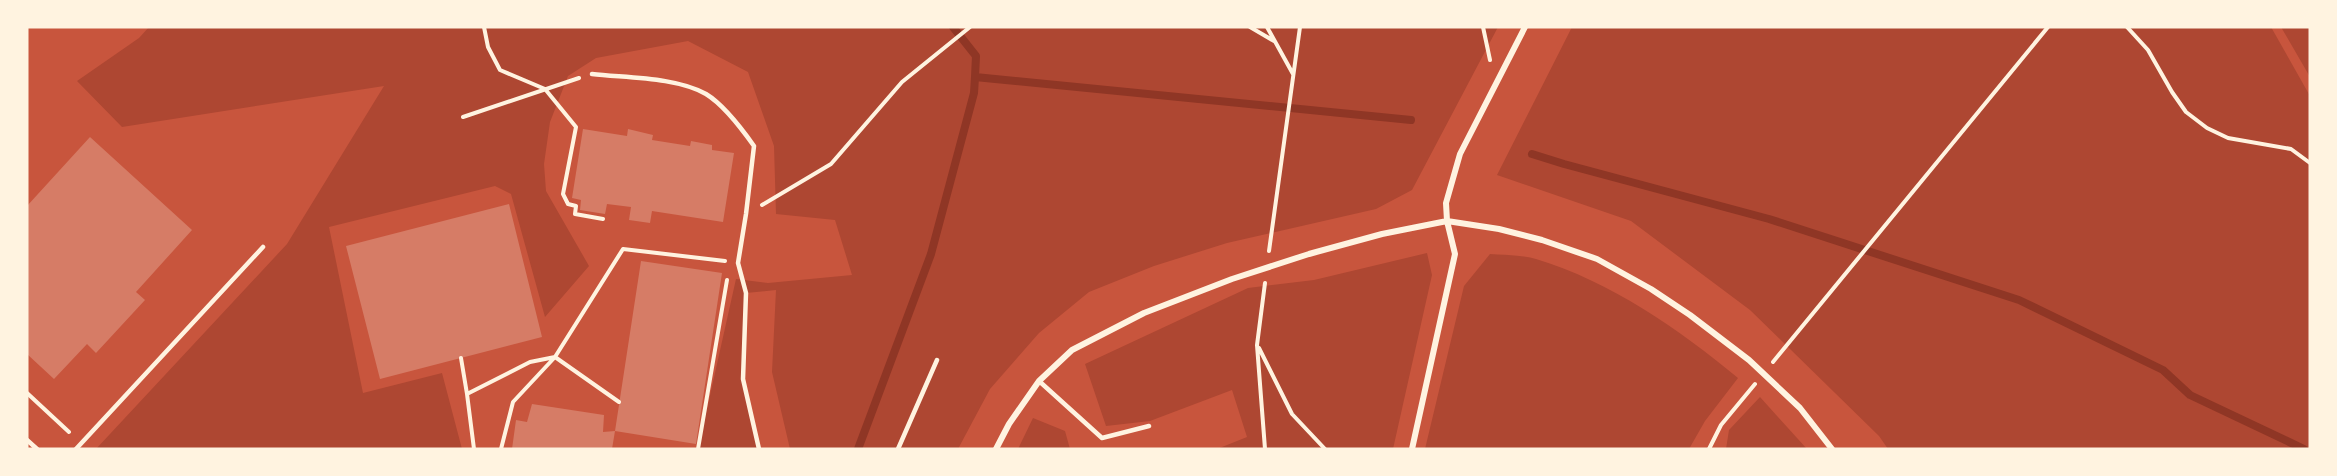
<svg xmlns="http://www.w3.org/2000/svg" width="2337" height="476" font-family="'PT Serif',serif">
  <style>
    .green { fill: #ae4732 }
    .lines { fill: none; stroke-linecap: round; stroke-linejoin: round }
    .stream { stroke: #8f3625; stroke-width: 8 }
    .building { fill: #d67c66 }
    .path { stroke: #fff3e0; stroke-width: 4 }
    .service { stroke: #fff3e0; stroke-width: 4.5 }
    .minor { stroke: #fff3e0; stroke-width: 6 }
  </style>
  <rect width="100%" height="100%" fill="#c8553d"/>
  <path class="green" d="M149,27H1498L1412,190L1376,209L1227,243L1154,266L1089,292L1039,333L990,389L958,449H790L772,372L776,290L746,293L743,379L759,449H698L736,279L768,283L852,275L835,220L776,214L774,146L748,72L688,41L596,58L568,76L550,122L544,164L546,191L589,266L545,317L511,194L495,186L329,227L363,393L442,373L462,449H96L287,244L384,86L122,127L77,81L139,38Z
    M1572,27H2271L2310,96V449H1888L1879,436L1750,310L1631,221L1497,175Z
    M2281,27H2310V77Z
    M1427,253L1432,275L1393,449H1217L1247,437L1232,390L1150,421L1106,426L1085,364L1248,288L1314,280Z
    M1490,254C1505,255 1522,255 1536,259C1610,281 1680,330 1738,378L1705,421L1689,449H1425L1464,286Z
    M1760,397L1807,449H1726L1729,430Z
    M1033,418L1065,431L1070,449H1018Z"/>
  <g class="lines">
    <path class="stream" d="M953,27L976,56L975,77L1411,120
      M1532,154L1564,164L1769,219L2019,300L2163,370L2190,395L2304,449
      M858,449L931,254L974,93L975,77"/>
  </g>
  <path class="building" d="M583,129L627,136L628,129L653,135L652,140L690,146L691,141L712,145V150L734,153L723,222L652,211L650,223L629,220L631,207L607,204L605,214L580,210L581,200L572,198Z
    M90,137L192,230L136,292L145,300L96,353L87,344L54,379L27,354V206Z
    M509,204L542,337L380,379L346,246Z
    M641,261L722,273L696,444L615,431Z
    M532,404L604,415L603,432L615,431L612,449H512L516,420L527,422Z"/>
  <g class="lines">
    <path class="path" d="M484,27L488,47L500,70L545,89L576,127L563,194L568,204L576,206L575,214L603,219
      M1250,27L1274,41
      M1267,27L1293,74
      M1483,27L1490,60
      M2127,27L2148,50L2172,92L2186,112L2207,128L2228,138L2291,149L2310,163
      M463,117L579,78
      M762,205L831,164L902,82L970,27
      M1269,251L1300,27
      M1259,348L1292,414L1325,449
      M461,358L467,394
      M1773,362L2048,27
      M27,393L69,432
      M474,449L467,394L530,362L555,357L623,249L725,261
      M501,449L513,402L555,357L619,402
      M698,449L727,280
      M1265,449L1257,345L1265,283
      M1709,449L1721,425L1755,384"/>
    <path class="service" d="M592,74C627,78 676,77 706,94C724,105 742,129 754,146L746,214L738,263L746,293L743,379L759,449
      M1039,381L1102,438L1149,426
      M27,440L37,449
      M76,449L263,247
      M898,449L937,360"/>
    <path class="minor" d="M996,449L1009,424L1039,381L1072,350L1144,313L1232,279L1309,254L1382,234L1447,221L1499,229L1542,240L1597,259L1651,289L1690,315L1749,360L1800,408L1832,449
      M1412,449L1455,254L1447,221L1446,203L1460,154L1525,27"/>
  </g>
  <rect width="2337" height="476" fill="none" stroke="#fff3e0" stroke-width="57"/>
</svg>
